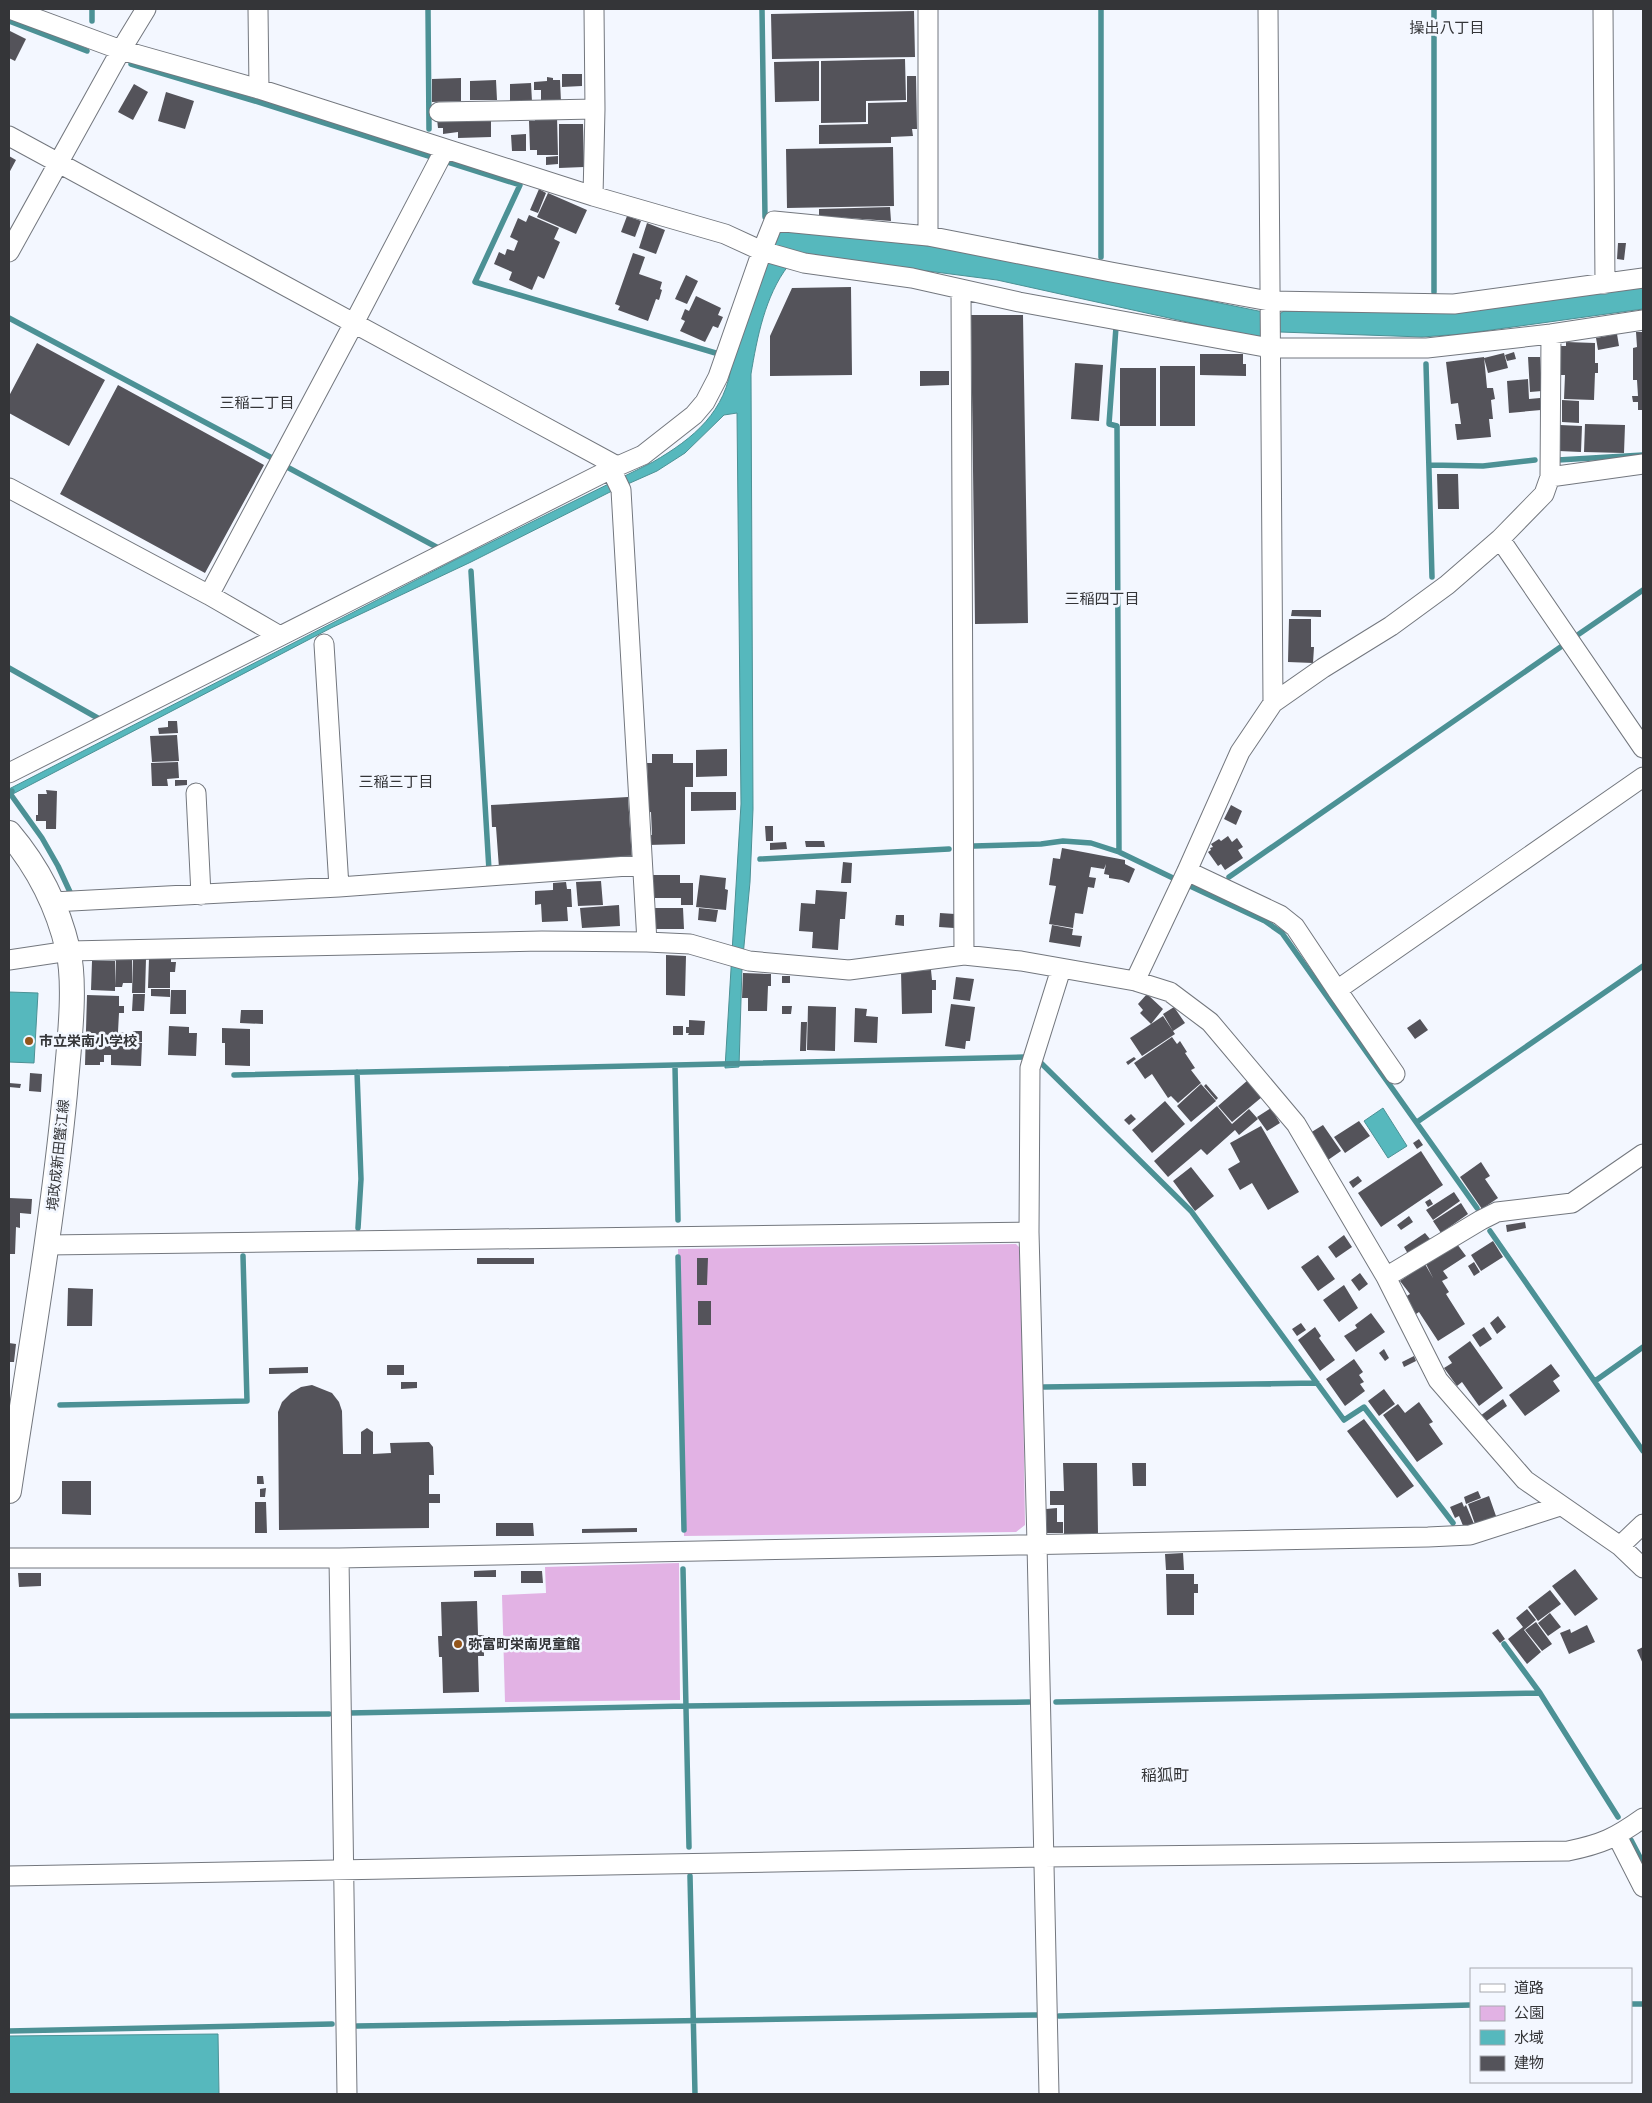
<svg xmlns="http://www.w3.org/2000/svg" width="1652" height="2103" font-family="Georgia,'Noto Sans JP',serif">
  <style>
    .green { fill: #e2b2e4 }
    .water { fill: #56b8bd; stroke: #4c9195 }
    .lines { fill: none; stroke-linecap: round; stroke-linejoin: round }
    .stream { stroke: #4c9195; stroke-width: 5.5 }
    .building { fill: #54535a }
    .minor-casing { stroke: #73777e; stroke-width: 21 }
    .major-casing { stroke: #73777e; stroke-width: 26 }
    .minor { stroke: #fff; stroke-width: 19 }
    .major { stroke: #fff; stroke-width: 24 }
    .poi-dot { fill: #93551b; stroke: #f3f7ff; stroke-width: 2 }
    .labels { text-anchor: middle; stroke-width: 5; stroke-linejoin: round; paint-order: stroke }
    .poi-label { font-size: 14px; font-weight: bold; fill: #343538; stroke: #f3f7ff; text-anchor: start }
    .street-label { font-size: 14px; fill: #343538; stroke: #f3f7ff }
    .neighbourhood-label { font-size: 15px; fill: #343538; stroke: #f3f7ff }
    .quarter-label { font-size: 16px; fill: #343538; stroke: #f3f7ff }
  </style>
  <rect width="100%" height="100%" fill="#f3f7ff"/>
  <path class="green" d="M1016,1244L1021,1249L1025,1525L1016,1532L684,1536L678,1249Z
    M679,1563L680,1700L505,1702L502,1595L546,1593L545,1567Z"/>
  <path class="water" d="M777,228L961,250L1278,315L1284,311L1421,313L1461,312L1643,285V309L1462,334L1422,337L1280,332L1255,337L997,280L804,255C799,259 791,262 788,266C765,296 757,338 751,374L753,809L750,882L742,967L739,1067L725,1068L741,804L737,413L724,415L685,453L657,471L612,491L471,562L331,628L9,796V789L455,560L653,462C694,438 726,412 732,362Z
    M9,992L38,993L34,1063L9,1062Z
    M1383,1108L1407,1146L1388,1158L1364,1121Z
    M218,2034L219,2094H9V2036Z"/>
  <g class="lines">
    <path class="stream" d="M92,9V21
      M428,9L429,129
      M762,9L765,217
      M1101,9V257
      M9,21L87,51
      M131,64L265,104L431,157
      M447,162L520,185L475,282L719,354
      M1434,292V9
      M9,318L272,458
      M1116,327L1109,424L1117,426L1119,852
      M1426,364L1432,577
      M1558,460L1643,455
      M1429,465L1483,466L1535,460
      M287,467L442,550
      M471,571L489,870
      M1579,634L1643,590
      M9,668L103,721
      M12,791L9,792L42,838L58,866L70,892
      M974,846L1041,844L1063,841L1091,843L1119,852L1175,879
      M760,859L949,849
      M1229,877L1562,646
      M1190,886L1265,921L1282,933L1477,1208
      M1040,1062L1191,1211L1344,1420L1364,1407L1453,1523
      M675,1066L678,1220
      M357,1072L361,1179L358,1228
      M234,1075L1025,1057
      M1417,1122L1643,966
      M1490,1231L1643,1451
      M678,1257L684,1530
      M1595,1381L1643,1347
      M1044,1387L1317,1383
      M60,1405L247,1401L243,1256
      M683,1569L689,1847
      M1504,1644L1540,1693L1618,1817
      M1056,1702L1540,1693
      M349,1713L686,1706L1029,1702
      M9,1716L329,1714
      M1631,1840L1643,1863
      M690,1876L695,2094
      M1631,2004H1643
      M1059,2016L1471,2005
      M357,2026L1037,2015
      M9,2031L332,2024"/>
  </g>
  <path class="building" d="M914,11L915,57L772,59L771,14Z
    M10,31L26,39L15,61L9,58Z
    M905,59L906,100L866,101V122L821,123V61Z
    M819,61V101L775,102L774,62Z
    M562,74H582V86L562,87Z
    M907,76H916L917,129H912L913,136L891,137V143L819,144V125L868,124V103L907,102Z
    M547,77L553,78V80H560L561,102H541V90H534V82L547,81Z
    M461,78V101L432,102V79Z
    M496,80L497,100H470V81Z
    M531,83L532,102L510,103V84Z
    M134,84L148,92L133,120L118,112Z
    M166,92L194,101L185,129L158,121Z
    M534,116H557L558,155H537V150H530L529,121H535Z
    M491,118V137L458,138V132L443,134V128H438L437,119Z
    M559,124H583L584,167L559,168Z
    M526,134V151H512L511,135Z
    M893,147L894,206L787,208L786,149Z
    M9,156L16,160L9,173Z
    M558,156V164L546,165V157Z
    M539,189L546,193L538,213L530,210Z
    M548,193L587,210L576,234L537,217Z
    M890,207L891,221L819,216V209Z
    M529,215L559,228L554,239L560,242L544,279L538,276L532,290L509,280L512,272L494,264L499,252L505,255L507,249L514,251L518,241L510,237L518,218L526,222Z
    M627,216L641,221L635,237L621,232Z
    M647,223L665,230L656,254L639,248Z
    M1618,243H1626L1624,260L1617,259Z
    M633,253L645,257L639,274L662,282L660,289L662,290L659,300L656,299L648,321L618,310L620,306L615,304Z
    M686,275L698,281L687,304L675,299Z
    M851,287L852,375L770,376V336L792,288Z
    M696,296L721,308L718,315L723,317L718,328L713,326L705,342L680,331L685,321L681,319L685,309L689,311Z
    M971,315H1023L1028,623L975,624Z
    M1636,332H1643V410H1638V402H1633L1632,396H1638L1637,380H1633V348L1637,347Z
    M1617,334L1619,346L1598,350L1596,338Z
    M1566,342L1595,343V363H1598V373H1595L1594,400L1564,399L1565,375H1558L1559,346H1566Z
    M37,343L105,380L69,446L9,413V396Z
    M1514,352L1516,359L1507,361L1505,355Z
    M1504,353L1508,368L1488,373L1484,358Z
    M1200,354H1243V364H1246V376L1200,375Z
    M1484,357L1487,388H1493L1495,399L1491,400L1493,419H1489L1491,437L1457,440L1455,424H1461L1458,403L1451,404L1446,362Z
    M1528,357H1540L1542,391L1530,392Z
    M1075,363L1103,365L1099,421L1071,419Z
    M1160,366H1195V426H1160Z
    M1120,368H1156V426H1120Z
    M920,371H949V385L920,386Z
    M1528,379L1529,399L1540,398L1541,410L1509,413L1507,381Z
    M118,385L264,465L205,573L60,494Z
    M1562,400L1579,401V423L1562,422Z
    M1585,424L1625,425L1624,453L1584,452Z
    M1560,425L1582,426L1581,452L1559,451Z
    M1437,474H1458L1459,509H1438Z
    M1292,610H1321V617L1291,616Z
    M1289,619H1311V647H1314L1313,663L1288,662Z
    M168,721H177L178,733L159,734L158,728L168,727Z
    M177,735L179,761L152,762L150,736Z
    M727,749V776L696,777V750Z
    M652,754H673V763H693V787H685V844L648,845L647,835H652L651,812L645,813V788H648L647,763H652Z
    M178,762L179,778L167,779L168,786H152L151,763Z
    M175,780H187V785L175,786Z
    M46,790L57,791L56,829H46V821H36V815H38V794H47Z
    M691,792H736V810L691,811Z
    M628,797L632,860L499,868L496,827H492L491,805Z
    M1231,805L1242,811L1236,825L1224,819Z
    M765,826H773V841H766Z
    M1228,836L1232,842L1237,838L1243,847L1238,850L1243,858L1225,870L1221,864L1218,866L1208,852L1211,850L1210,848L1213,847L1211,844L1219,839L1221,841Z
    M805,841H824L825,847H806Z
    M786,842L787,849L770,850V843Z
    M1062,848L1125,860V864L1135,869L1129,883L1122,880L1109,878V875L1104,874L1106,864L1104,869L1091,867L1089,877L1096,878L1094,888L1088,887L1083,914L1075,913L1073,928L1049,924L1056,886L1049,885L1053,858L1060,859Z
    M843,862L852,863L851,883H841Z
    M651,875H680V883H693V905H681V898H651Z
    M700,875L726,878L725,889L728,890L726,910L696,907Z
    M601,881L603,905L578,906L576,882Z
    M566,882L567,889H571L572,907H567L568,921L542,922L541,904L535,905V891L553,890V883Z
    M816,890L847,892L845,919H840L838,950L812,948L813,932L799,931L801,903L815,904Z
    M619,905L620,926L582,928L580,908Z
    M654,908H683L684,929H654Z
    M699,908L718,910L716,922L698,920Z
    M940,913L955,914L954,928L939,927Z
    M896,915H904V926L895,925Z
    M1052,925L1073,929L1072,935L1082,936L1080,947L1049,942Z
    M666,955L686,956L685,996L666,995Z
    M116,958L132,959V983H123L122,987H115Z
    M133,958L146,959L145,993H132Z
    M149,958L171,959V962H176L175,972H170V988H148Z
    M92,961H115V991L91,990Z
    M931,970L932,980H936V990H932V1013L902,1014L901,971Z
    M743,973L771,974V986H768L767,1011H748V998H742Z
    M782,976H790V983H782Z
    M956,977L974,979L970,1001L953,999Z
    M151,989H170V997L151,996Z
    M171,990H186V1014H170Z
    M133,994H145L144,1011H132Z
    M1147,994L1163,1009L1151,1024L1140,1013L1143,1010L1138,1004Z
    M87,995L119,996V1006H124V1013H119L118,1032L128,1033V1042L142,1043L141,1066L111,1065V1055H104V1062H100V1065H85Z
    M951,1004L975,1007L970,1041H966L965,1049L945,1046Z
    M782,1006H792L791,1014H782Z
    M808,1006L836,1007L835,1051L807,1050Z
    M1174,1007L1185,1023L1173,1031L1163,1014Z
    M855,1008L867,1009L866,1016L878,1017L877,1043L854,1042Z
    M241,1010H263V1024L240,1023Z
    M1163,1016L1175,1034L1142,1056L1130,1038Z
    M1420,1019L1428,1030L1415,1039L1407,1028Z
    M689,1020L705,1021L704,1035H688L689,1033H686V1027H689Z
    M801,1022H807L806,1051H800Z
    M169,1026L189,1027V1033H197L196,1056L168,1055Z
    M673,1026H683V1035H673Z
    M222,1028L250,1029V1066L225,1065V1043H222Z
    M133,1031H142V1042H132Z
    M1172,1037L1177,1044L1180,1041L1187,1052L1185,1053L1195,1068L1191,1070L1201,1083L1178,1103L1171,1096L1168,1098L1152,1074L1145,1079L1134,1063Z
    M1134,1057L1136,1059L1128,1065L1126,1062Z
    M30,1073L42,1074L41,1092L29,1091Z
    M1248,1080L1262,1097L1232,1122L1218,1106Z
    M9,1083L21,1084L20,1088L9,1087Z
    M1201,1084L1216,1101L1191,1122L1177,1106Z
    M1206,1084L1218,1098L1216,1100L1204,1086Z
    M1165,1101L1185,1124L1152,1153L1132,1130Z
    M1217,1106L1232,1124L1249,1109L1258,1119L1239,1135L1235,1130L1207,1155L1201,1149L1168,1177L1154,1161Z
    M1271,1108L1280,1123L1267,1131L1257,1117Z
    M1131,1114L1136,1119L1129,1125L1124,1120Z
    M1359,1121L1370,1136L1345,1153L1334,1137Z
    M1323,1125L1341,1151L1328,1160L1310,1133Z
    M1261,1126L1299,1192L1268,1210L1252,1183L1240,1190L1228,1169L1240,1162L1230,1143Z
    M1419,1139L1423,1145L1417,1149L1413,1143Z
    M1421,1151L1443,1185L1381,1227L1358,1193Z
    M1481,1162L1490,1176L1485,1179L1498,1198L1482,1209L1460,1177Z
    M1191,1167L1214,1196L1195,1211L1173,1181Z
    M1358,1176L1362,1181L1353,1188L1349,1182Z
    M1454,1192L1460,1201L1433,1220L1426,1210Z
    M9,1198L32,1199L31,1214L20,1213V1228L16,1227L15,1254H9Z
    M1430,1199L1433,1204L1428,1207L1425,1202Z
    M1461,1203L1468,1214L1441,1233L1433,1221Z
    M1409,1216L1413,1222L1401,1230L1397,1225Z
    M1525,1222L1526,1228L1507,1232L1506,1225Z
    M1425,1233L1430,1239L1408,1254L1404,1247Z
    M1344,1235L1352,1247L1336,1258L1328,1247Z
    M1493,1241L1503,1257L1481,1271L1471,1255Z
    M1457,1244L1466,1256L1443,1271L1448,1278L1442,1281L1449,1292L1446,1294L1465,1324L1438,1341L1419,1312L1416,1314L1405,1297L1410,1294L1400,1281L1425,1264L1433,1278L1426,1264Z
    M1318,1255L1335,1279L1318,1291L1301,1267Z
    M477,1258H534V1264H477Z
    M697,1258H708L707,1285H697Z
    M1474,1262L1480,1272L1474,1276L1468,1266Z
    M1360,1273L1368,1284L1359,1291L1351,1280Z
    M1344,1285L1358,1308L1339,1322L1323,1300Z
    M68,1288L93,1289L92,1326H67Z
    M698,1301H711V1325H698Z
    M1371,1313L1385,1332L1356,1352L1344,1336L1357,1328L1355,1325Z
    M1498,1316L1506,1327L1497,1334L1490,1323Z
    M1301,1323L1306,1330L1297,1336L1292,1329Z
    M1315,1327L1321,1336L1319,1338L1335,1360L1320,1371L1298,1340Z
    M1484,1327L1492,1339L1480,1347L1472,1335Z
    M1470,1341L1503,1388L1479,1406L1462,1382L1457,1386L1444,1368L1452,1363L1448,1357Z
    M9,1343L16,1344L14,1362H9Z
    M1384,1349L1389,1358L1385,1361L1379,1353Z
    M1414,1356L1416,1361L1404,1367L1402,1362Z
    M1354,1359L1363,1372L1359,1375L1364,1382L1360,1384L1365,1391L1345,1406L1326,1379Z
    M1551,1364L1560,1376L1553,1381L1560,1391L1525,1416L1509,1395Z
    M387,1365H404V1375H387Z
    M308,1367V1373L269,1374V1368Z
    M401,1382H417V1388L401,1389Z
    M312,1385L332,1393L339,1402L342,1411L343,1454H361V1432L367,1428L373,1432V1454L391,1453L390,1443L429,1442L433,1447L434,1475H429V1494H440V1503H429V1528L279,1530L278,1412L282,1402L291,1393L301,1387Z
    M1384,1389L1395,1404L1379,1416L1368,1401Z
    M1503,1399L1507,1406L1485,1422L1480,1416Z
    M1419,1402L1433,1422L1429,1424L1443,1444L1417,1462L1383,1415L1398,1404L1405,1413Z
    M1364,1419L1414,1486L1397,1498L1347,1431Z
    M1063,1463H1097L1098,1534H1064V1505H1050V1491H1064Z
    M1132,1463H1146V1486H1133Z
    M257,1476H263L264,1484H257Z
    M62,1481H91V1515L62,1514Z
    M266,1488L265,1497H260V1489Z
    M1478,1491L1481,1498L1466,1504L1464,1497Z
    M1489,1496L1496,1516L1475,1524L1468,1504Z
    M255,1502H266L267,1533H255Z
    M1462,1502L1464,1507L1466,1505L1474,1524L1464,1528L1459,1516L1455,1518L1450,1507Z
    M1057,1508V1522H1063V1533H1047L1046,1509Z
    M496,1523H533L534,1536H496Z
    M637,1528V1532L582,1533V1529Z
    M1183,1553L1184,1570H1166L1165,1554Z
    M1575,1569L1598,1599L1575,1616L1552,1586Z
    M496,1570V1577H474V1571Z
    M521,1571H542L543,1583H521Z
    M18,1573H41V1586L19,1587Z
    M1166,1574H1194V1584H1198V1593H1194V1615H1167Z
    M1550,1590L1561,1604L1538,1621L1528,1607Z
    M477,1601L478,1635H484V1656H478L479,1692L443,1693L442,1657H439L438,1636H442L441,1602Z
    M1527,1609L1536,1620L1524,1630L1541,1652L1527,1664L1508,1639L1523,1627L1516,1618Z
    M1550,1613L1561,1627L1548,1636L1538,1623Z
    M1536,1622L1552,1644L1542,1651L1525,1630Z
    M1587,1625L1595,1642L1569,1654L1560,1633L1570,1629L1571,1633Z
    M1498,1629L1505,1639L1500,1643L1492,1633Z
    M1643,1647V1664L1637,1650Z"/>
  <g class="lines">
    <g class="minor-casing">
      <path id="minor" d="M10,9L121,50L259,89L593,196L725,234L762,251L804,263L912,278L1019,302L1270,348H1427L1551,334L1643,320
        M258,9L259,89
        M928,9V236L1111,272L1269,301L1454,304L1643,278
        M1268,9L1273,703
        M1603,9L1605,284
        M439,112L595,109
        M9,136L617,466
        M593,196L595,109L594,9
        M9,252L121,50L146,9
        M961,289L964,955
        M611,469L621,490L647,942
        M1550,477L1551,334
        M9,488L209,595L280,636
        M1500,539L1643,748
        M209,595L354,323L445,149
        M324,644L339,887
        M9,773L611,469L643,455L694,415L705,402L718,377L762,251L774,221L928,236
        M196,793L201,895
        M1187,871L1280,915L1295,927L1337,990L1643,777
        M53,902L339,887L642,865
        M9,960L69,951L542,941L647,942L690,944L749,961L849,970L964,955L1021,961L1135,981L1170,992L1210,1022L1296,1124L1386,1277L1438,1380L1525,1480L1620,1546L1643,1568
        M1135,981L1187,871L1240,752L1273,703L1323,668L1391,626L1447,585L1500,539L1544,494L1550,477L1643,464
        M1337,990L1395,1074
        M47,1245L1029,1232
        M1386,1277L1481,1220L1497,1212L1572,1203L1643,1154
        M1620,1546L1643,1524
        M9,1558H339L1428,1537L1470,1535L1560,1506
        M339,1558L347,2094
        M1617,1836L1643,1887
        M9,1876L1044,1857L1568,1851C1602,1844 1615,1838 1643,1818
        M1049,2094L1037,1544L1029,1232L1030,1068L1061,969"/>
    </g>
    <g class="major-casing">
      <path id="major" d="M9,833C37,866 58,907 68,950C77,987 68,1054 65,1093C52,1227 29,1358 9,1491"/>
    </g>
    <use href="#minor" class="minor"/>
    <use href="#major" class="major"/>
  </g>
  <g class="poi-dot">
    <circle cx="29" cy="1041" r="5"/>
    <circle cx="458" cy="1644" r="5"/>
  </g>
  <g class="labels">
    <g class="poi-label">
      <text x="39" y="1046">市立栄南小学校</text>
      <text x="468" y="1649">弥富町栄南児童館</text>
    </g>
    <g class="street-label">
      <text transform="translate(58 1155) rotate(-84)" y="5">境政成新田蟹江線</text>
    </g>
    <g class="neighbourhood-label">
      <text x="1447" y="33">操出八丁目</text>
      <text x="257" y="408">三稲二丁目</text>
      <text x="1102" y="604">三稲四丁目</text>
      <text x="396" y="787">三稲三丁目</text>
    </g>
    <g class="quarter-label">
      <text x="1165" y="1781">稲狐町</text>
    </g>
  </g>
  <rect width="1652" height="2103" fill="none" stroke="#343538" stroke-width="20"/>
  <rect x="1470" y="1968" width="162" height="115" fill="#f3f7ff" stroke="#a7a9af"/>
  <rect x="1480" y="1984" width="25" height="8" fill="#ffffff" stroke="#a7a9af"/>
  <text x="1514" y="1993" font-size="15" fill="#343538">道路</text>
  <rect x="1480" y="2006" width="25" height="15" fill="#e2b2e4" stroke="#a7a9af"/>
  <text x="1514" y="2018" font-size="15" fill="#343538">公園</text>
  <rect x="1480" y="2030" width="25" height="15" fill="#56b8bd" stroke="#a7a9af"/>
  <text x="1514" y="2043" font-size="15" fill="#343538">水域</text>
  <rect x="1480" y="2056" width="25" height="15" fill="#54535a" stroke="#a7a9af"/>
  <text x="1514" y="2068" font-size="15" fill="#343538">建物</text>
</svg>
